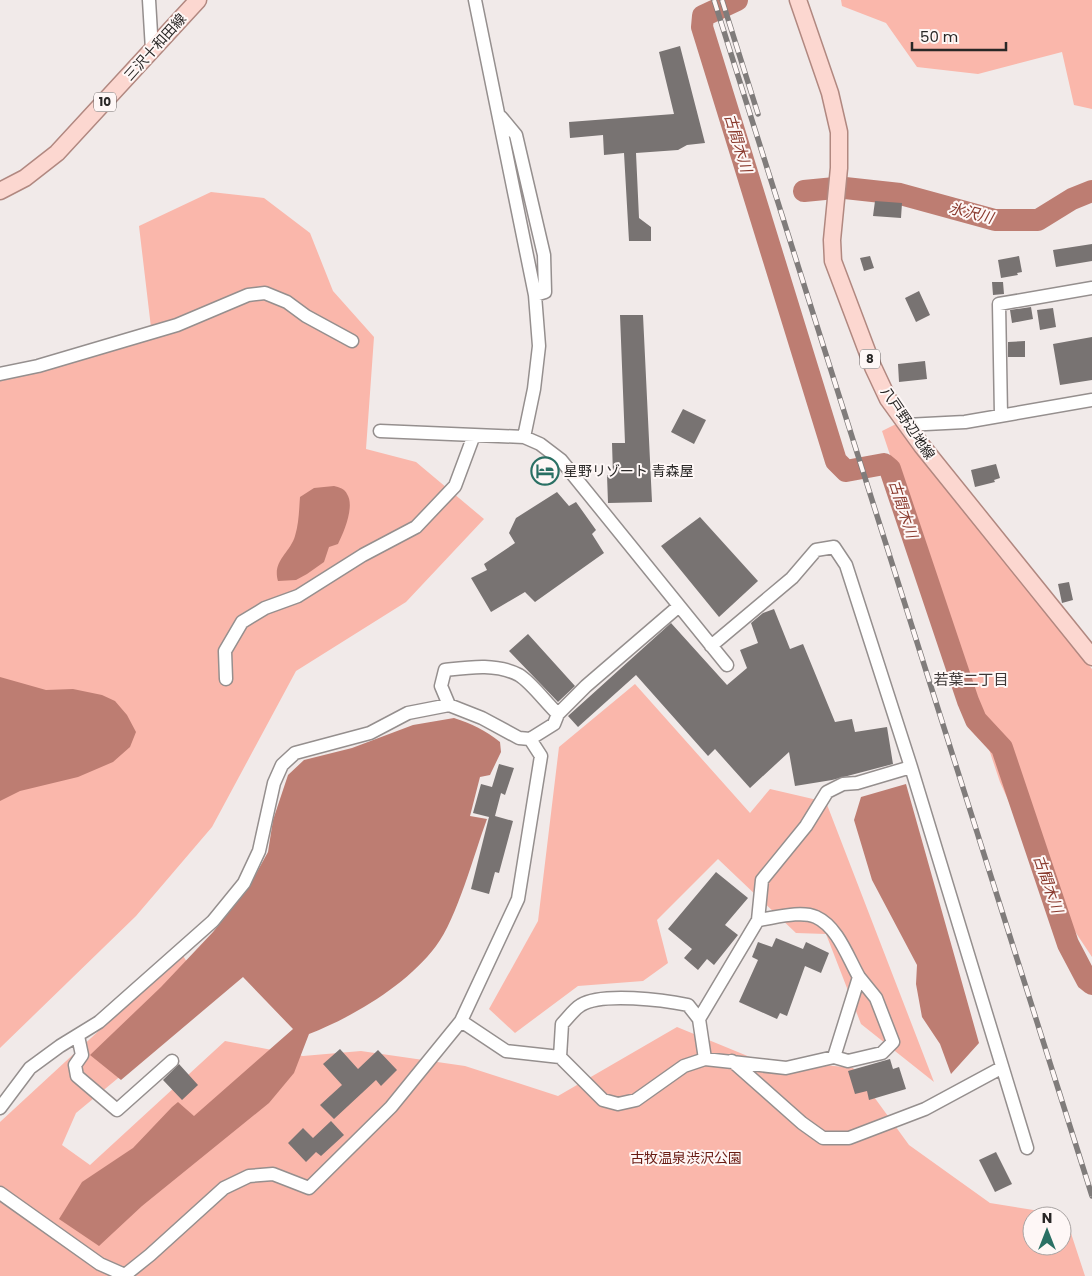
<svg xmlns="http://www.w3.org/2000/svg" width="1092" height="1276" font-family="Poppins,'Noto Sans JP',sans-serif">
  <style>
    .green { fill: #fab7ab; fill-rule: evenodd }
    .water { fill: #bd7d72 }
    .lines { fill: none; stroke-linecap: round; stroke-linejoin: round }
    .river { stroke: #bd7d72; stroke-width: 22 }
    .building { fill: #787372 }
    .minor-casing { stroke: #958f8e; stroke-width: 15 }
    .major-casing { stroke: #b18880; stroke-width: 19 }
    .minor { stroke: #fff; stroke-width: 12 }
    .major { stroke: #fcd7d0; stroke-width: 16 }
    .rail-casing { stroke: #807c7b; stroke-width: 5.5 }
    .rail { stroke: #fef7f6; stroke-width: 4; stroke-dasharray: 11; stroke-linecap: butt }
    .labels { text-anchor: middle; stroke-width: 4; stroke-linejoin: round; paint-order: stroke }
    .shield { fill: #fef7f6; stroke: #696564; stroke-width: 1 }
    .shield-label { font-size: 12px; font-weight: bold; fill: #292726 }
    .street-label { font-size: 14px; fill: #292726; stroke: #fef7f6 }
    .poi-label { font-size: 14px; fill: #292726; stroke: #fef7f6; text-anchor: start }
    .park-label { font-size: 14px; fill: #691b12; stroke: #fef7f6 }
    .water-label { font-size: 15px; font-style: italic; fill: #8a3a2e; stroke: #fef7f6 }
    .neighbourhood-label { font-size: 15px; fill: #3d3837; stroke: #fef7f6 }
  </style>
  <rect width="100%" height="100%" fill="#f1eae9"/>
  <path class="green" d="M841,0H1092V109L1074,105L1062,52L978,74L917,67L886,23L842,6Z
    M211,192L264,198L310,233L333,291L374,337L366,449L416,462L484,519L406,602L296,671L212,827L136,916L0,1048V381L152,336L139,226Z
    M896,424L945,481L1092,669V957L1050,894L1000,782L882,431Z
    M635,684L750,813L770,789L826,802L934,1082L861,1024L826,934L796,933L718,859L657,920L668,963L643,981L578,986L515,1033L489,1009L538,921L559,747Z
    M182,954L211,1001L76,1113L62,1145L90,1165L225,1041L303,1056L361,1051L465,1066L558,1096L677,1027L750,1057L853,1068L909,1145L990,1203L1065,1215L1085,1276H0V1122ZM1032,1216H1062V1246H1032Z"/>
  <path class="water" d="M334,486C339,487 345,489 347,494C355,506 344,532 338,544L329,547L324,562L307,574L296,580L278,581C272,561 290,553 295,536C299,523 299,510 300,497L314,488Z
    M0,677L46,690L73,689L102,695L115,701L127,715L136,732L130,747L113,762L78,777L20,791L0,801Z
    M454,718C472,724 485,730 500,742L501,752L490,775L480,777L470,816L487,819C474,854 457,918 436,946C408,984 353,1017 309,1034L294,1073L269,1103L142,1206L99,1246L59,1219L82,1182L133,1148L172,1107L178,1102L194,1116L293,1029L243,977L121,1080L90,1055L161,987L213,932L247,890L268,852L273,820L288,775L304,760L352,748L413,725Z
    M906,784L979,1043L951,1074L940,1044L922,1017L916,984L917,965L872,880L854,820L861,797Z"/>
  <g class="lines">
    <path class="river" d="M737,0L703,16L702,27L836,461L846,471L884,464L890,469L968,701L976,720L1002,748L1068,944L1087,980L1092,984
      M845,188L900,194L995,220H1038L1072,199L1092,191
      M804,191L835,188"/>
  </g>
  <path class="building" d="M680,46L705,143L687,145L678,150L636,153L639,218L651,227V241H629L624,153L604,155L603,135L570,138L569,122L674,114L659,52Z
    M875,201L902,203L901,218L873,216Z
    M1092,244V261L1056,267L1053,250Z
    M870,256L874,268L864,271L860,258Z
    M1019,256L1022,272L1017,273L1018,275L1001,278L998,260Z
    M992,282H1003L1004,294L993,295Z
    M919,291L930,315L916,322L905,298Z
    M1031,307L1033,319L1012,323L1010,310Z
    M1053,308L1056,327L1040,330L1037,310Z
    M620,315H643L652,502L608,503L607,475H613L612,443H625Z
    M1092,337V380L1060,385L1053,344Z
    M1025,341V357H1008V342Z
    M925,361L927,379L899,382L898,364Z
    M683,409L706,420L694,444L671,432Z
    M996,464L1000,478L994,480L995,482L975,487L971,470Z
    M557,492L569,506L576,502L596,530L592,534L604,553L535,602L525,592L491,612L471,578L487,570L484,564L515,543L509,533L516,518Z
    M700,517L758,581L719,617L661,546Z
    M1069,582L1073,600L1062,603L1058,584Z
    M774,609L790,649L803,644L835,722L852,719L855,732L887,727L893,764L832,780L795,786L789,752L750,788L715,749L708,756L636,675L578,727L568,716L671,623L727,685L747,668L740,650L758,643L751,623L763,613Z
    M528,634L575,686L558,702L509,651Z
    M499,764L514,768L505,795L501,793L495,816L513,821L499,873L495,872L489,894L471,889L489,817L473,813L481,784L492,787Z
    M716,872L748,898L725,925L738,935L714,965L707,959L698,970L684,958L692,949L668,929Z
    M776,938L803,949L806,942L829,953L821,973L805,966L787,1016L780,1013L777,1019L739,1002L758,960L752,957L758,942L772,947Z
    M340,1049L358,1069L378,1050L397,1070L381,1086L376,1080L334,1119L320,1105L342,1085L323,1064Z
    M890,1059L893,1069L899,1067L906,1089L869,1100L867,1091L855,1094L848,1071Z
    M179,1064L198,1085L182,1100L163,1080Z
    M331,1121L344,1135L321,1156L316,1152L306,1162L288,1143L303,1128L313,1138Z
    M996,1152L1012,1184L995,1192L979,1160Z"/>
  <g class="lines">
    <g class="minor-casing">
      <path id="minor" d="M149,0L152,50
        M475,0L535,295L539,346L534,389L524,437
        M501,117L516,135L544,255L545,292L535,295
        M0,374L38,366L177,325L248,295L265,293L287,302L306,316L352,341
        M1001,415L999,304L1092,288
        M906,425L965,422L1092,400
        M380,431L524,437L540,444L561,460L727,665
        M711,646L792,578L816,550L834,547L846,565L911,767L1027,1148
        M226,679L225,651L242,622L265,608L298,596L363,555L416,527L455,486L474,435
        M449,705L441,686L445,670C470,667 496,663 519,675C531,682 547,704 558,714
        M530,739L554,724L558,714L586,686L679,606
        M758,920L762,880L806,826L827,792L843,784L857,783L911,767
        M461,1021L506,1051L560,1057L603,1100L618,1104L636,1100L684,1066L705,1059L786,1068L834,1057L859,977C848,958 838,927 816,917C801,910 774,918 758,920L699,1019
        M78,1036L82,1055L75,1065L77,1076L117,1110L172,1061
        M560,1057L562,1024C568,1018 574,1009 581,1005C602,992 664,1000 688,1005L699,1019L705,1059
        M834,1057L848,1061L882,1053L893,1042L876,998L859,977
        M732,1061L802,1123L823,1138H849L925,1109L1001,1068
        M0,1108L30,1068L60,1046L99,1022L213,921L244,883L259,851L274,783L282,765L295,753L370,733L408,713L449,705L482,718L519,738L530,739L541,756L518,899L461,1021L391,1107L309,1188L273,1174L249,1176L224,1188L150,1255L125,1275L100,1264L0,1193"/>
    </g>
    <g class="major-casing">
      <path id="major" d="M798,0L830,93L839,132V168L832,240L833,261L873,367L888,399L922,446L1092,657
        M0,191L25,178L57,153L198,0"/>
    </g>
    <use href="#minor" class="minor"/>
    <use href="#major" class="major"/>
    <g class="rail-casing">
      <path id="rail" d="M714,0L1092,1196
        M722,0L758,114"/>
    </g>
    <use href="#rail" class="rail"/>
  </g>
  <defs>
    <g id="hotel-ring" transform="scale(1.4375)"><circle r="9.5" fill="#fef7f6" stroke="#2a7064" stroke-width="1.5"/><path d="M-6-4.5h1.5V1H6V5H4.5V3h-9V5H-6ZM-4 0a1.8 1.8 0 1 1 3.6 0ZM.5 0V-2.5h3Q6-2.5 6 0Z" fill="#2a7064"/></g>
  </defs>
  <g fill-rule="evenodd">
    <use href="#hotel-ring" x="545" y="471"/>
  </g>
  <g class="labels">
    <g class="shield">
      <rect x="94" y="92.5" width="22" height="19" rx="4"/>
      <rect x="860" y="349.5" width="20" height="19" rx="4"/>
    </g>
    <g class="shield-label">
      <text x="105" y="106">10</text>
      <text x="870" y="363">8</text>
    </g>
    <g class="street-label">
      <text transform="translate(155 47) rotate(-48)" y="5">三沢十和田線</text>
      <text transform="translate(908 423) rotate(56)" y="5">八戸野辺地線</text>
    </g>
    <g class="poi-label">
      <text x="564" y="476">星野リゾート 青森屋</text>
    </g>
    <g class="park-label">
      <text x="686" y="1163">古牧温泉渋沢公園</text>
    </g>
    <g class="water-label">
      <text transform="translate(738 143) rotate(73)" y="5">古間木川</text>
      <text transform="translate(971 213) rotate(14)" y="5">氷沢川</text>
      <text transform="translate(903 509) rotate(72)" y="5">古間木川</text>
      <text transform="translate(1048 884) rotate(71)" y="5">古間木川</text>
    </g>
    <g class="neighbourhood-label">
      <text x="971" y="685">若葉二丁目</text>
    </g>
  </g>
  <g transform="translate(1047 1231)"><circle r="24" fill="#fef7f6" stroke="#a9a4a3"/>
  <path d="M0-4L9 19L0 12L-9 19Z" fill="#2a7064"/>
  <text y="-8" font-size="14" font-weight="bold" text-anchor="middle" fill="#292726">N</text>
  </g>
  <path d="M912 42v8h94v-8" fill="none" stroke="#292726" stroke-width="2.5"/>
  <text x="920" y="42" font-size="15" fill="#292726" stroke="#fef7f6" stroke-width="4" paint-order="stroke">50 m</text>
</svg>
